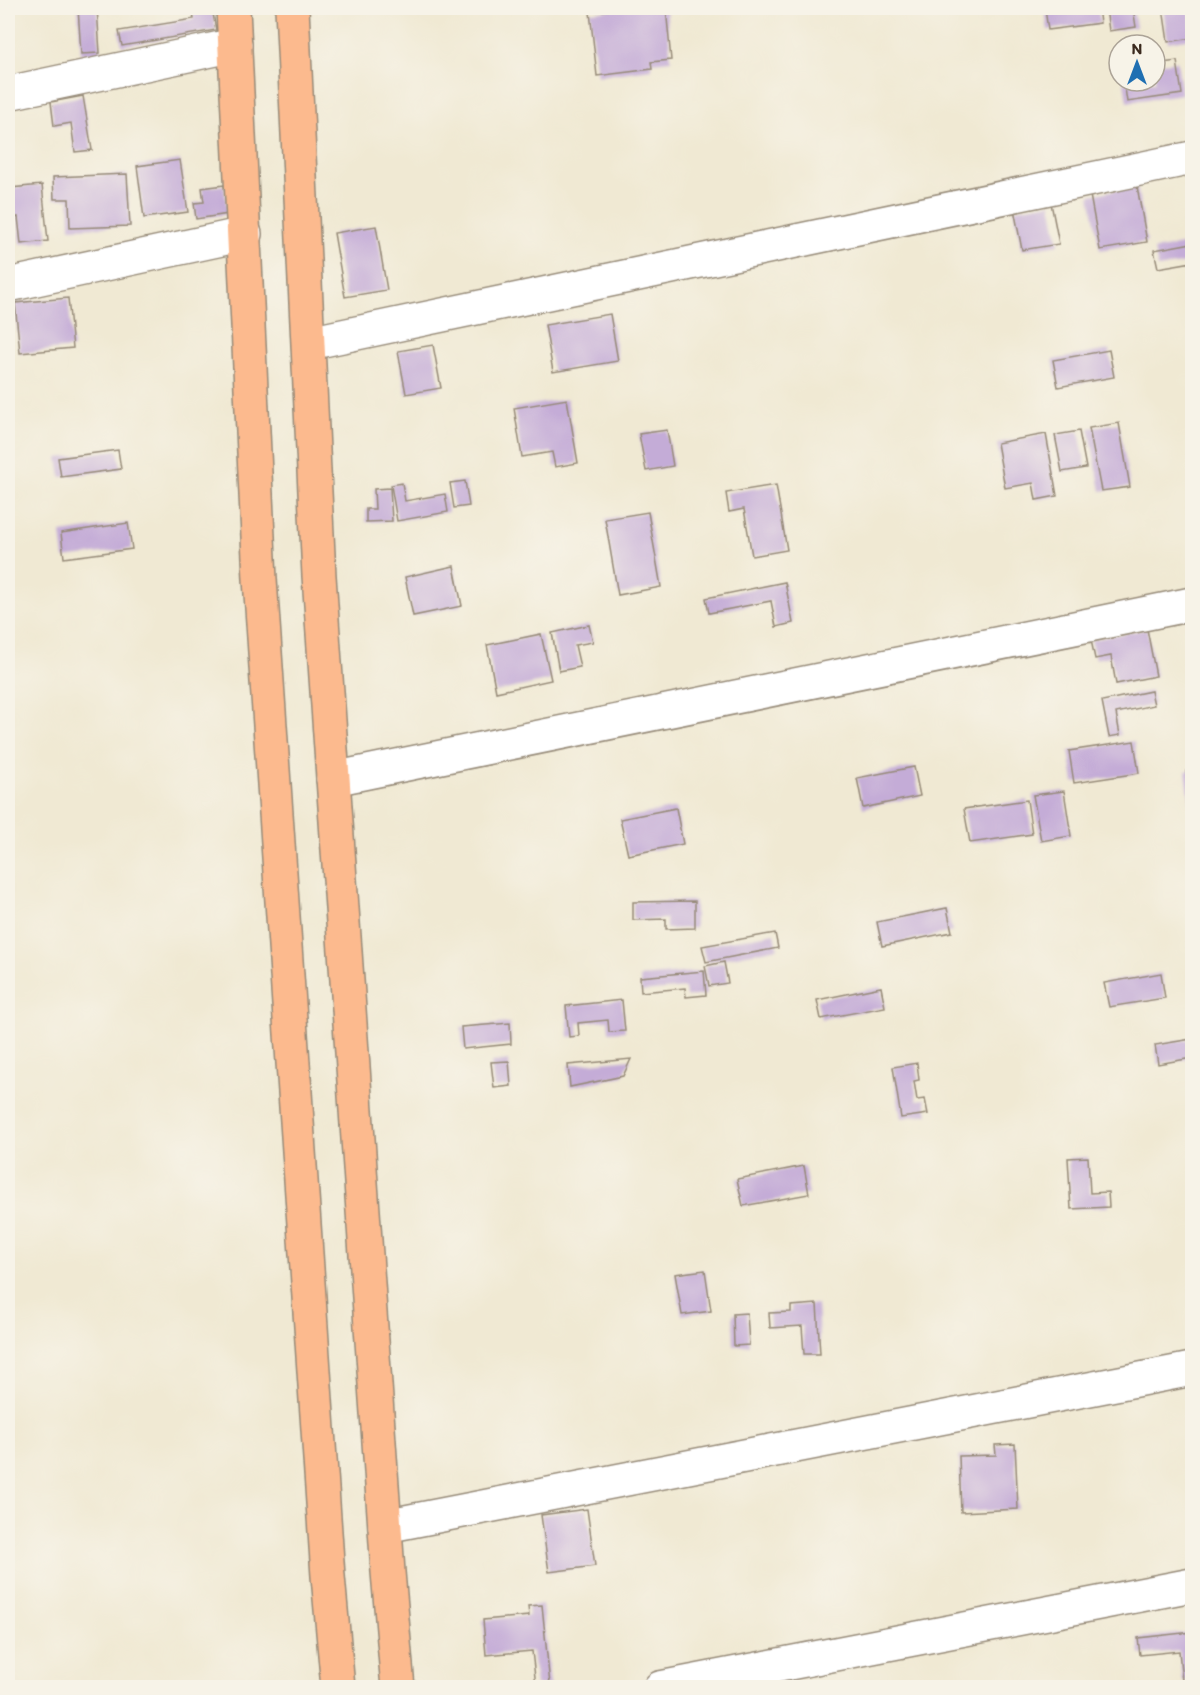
<svg xmlns="http://www.w3.org/2000/svg" width="1200" height="1695" font-family="Itim,sans-serif">
  <style>
    .building { fill: #c4acd7 }
    .lines { fill: none; stroke-linecap: round; stroke-linejoin: round }
    .minor-casing { stroke: #968a78; stroke-width: 36 }
    .major-casing { stroke: #968a78; stroke-width: 36 }
    .minor { stroke: #fff; stroke-width: 33 }
    .major { stroke: #fcba8e; stroke-width: 33 }
  </style>
  <rect width="100%" height="100%" fill="#f7f3e8"/>
  <filter id="ink" filterUnits="userSpaceOnUse"><feTurbulence type="fractalNoise" baseFrequency=".0167" numOctaves="2"/><feDisplacementMap in="SourceGraphic" scale="12" xChannelSelector="R" yChannelSelector="G"/><feConvolveMatrix kernelMatrix="1 2 1 2 8 2 1 2 1" color-interpolation-filters="sRGB"/></filter>
  <filter id="wash" filterUnits="userSpaceOnUse"><feTurbulence type="fractalNoise" baseFrequency=".008" numOctaves="4" result="noise"/><feDisplacementMap in="SourceGraphic" scale="24" xChannelSelector="R" yChannelSelector="G"/><feGaussianBlur stdDeviation="1.35" result="paint"/><feColorMatrix in="noise" values="0 0 0 0 0 0 0 0 0 0 0 0 0 0 0 0 0 1.4 0 .05"/><feComposite in="paint" operator="in"/></filter>
  <g filter="url(#wash)">
    <rect width="100%" height="100%" fill="#f0e9d3"/>
    <g id="blocks">
      <path class="building" d="M78,8H97L100,53L81,54Z
        M192,8H212L216,30L122,46L119,31L194,19Z
        M631,8H666L671,60L651,62L652,69L597,76L590,12Z
        M1054,8H1098L1100,23L1048,30L1045,9Z
        M1106,8H1133L1136,27L1109,31Z
        M1163,8H1190L1192,38L1168,42Z
        M1177,61L1182,94L1127,102L1124,81H1155V64Z
        M83,96L92,150L75,152L71,123L54,126L51,102Z
        M180,160L188,212L144,218L137,166Z
        M127,174L130,226L70,228L69,199H54L53,177Z
        M42,185L48,241L21,244L18,217L13,218L10,188Z
        M224,185L228,214L196,219L194,203L204,202L202,188Z
        M1137,186L1147,242L1100,250L1090,195Z
        M1051,203L1059,244L1022,250L1014,209Z
        M376,226L387,290L345,297L334,233Z
        M1192,243V262L1158,268L1154,250Z
        M68,298L73,348L20,353L15,303Z
        M610,314L618,361L553,372L545,325Z
        M433,345L441,388L406,394L398,351Z
        M1109,350L1114,377L1058,387L1053,360Z
        M567,399L578,463L555,467L552,452L522,457L514,408Z
        M1119,423L1130,487L1101,491L1089,428Z
        M667,430L673,466L646,471L639,434Z
        M1079,431L1086,468L1062,472L1055,435Z
        M1046,434L1057,496L1036,500L1033,483L1005,488L997,443Z
        M118,450L121,469L61,477L58,458Z
        M465,481L469,506L454,508L450,483Z
        M402,483L405,501L445,494L448,512L397,521L391,485Z
        M776,485L787,550L752,556L744,509L729,512L726,493Z
        M390,488L392,521L366,522V509H375L374,489Z
        M648,512L661,587L618,595L605,519Z
        M128,523L132,549L64,558L61,533Z
        M454,566L462,606L413,616L405,577Z
        M785,582L793,623L776,627L771,601L709,613L706,598Z
        M589,625L593,642L575,645L580,667L559,671L552,633Z
        M1147,629L1156,676L1116,684L1111,656L1095,659L1091,640Z
        M541,634L551,680L496,692L487,645Z
        M1151,691L1154,705L1116,713L1120,735L1109,737L1102,701Z
        M1134,741L1139,773L1074,783L1069,751Z
        M914,767L920,796L863,808L857,778Z
        M1192,770V810H1191L1186,771Z
        M1064,791L1071,836L1041,841L1033,795Z
        M1027,800L1032,834L970,843L964,809Z
        M676,808L683,844L628,855L620,819Z
        M695,901V928L666,929V919L633,920V902Z
        M947,908L952,932L882,946L877,922Z
        M775,933L778,948L706,962L702,946Z
        M724,962L728,983L709,986L705,966Z
        M704,971L706,995L686,997L685,988L641,992L640,977Z
        M1161,973L1165,998L1109,1007L1104,983Z
        M881,987L885,1007L821,1019L817,1000Z
        M622,1000L625,1031L609,1032L608,1020L578,1023L579,1036L569,1037L566,1006Z
        M510,1023L511,1044L463,1049L461,1027Z
        M1192,1039V1058L1158,1064L1155,1045Z
        M631,1059L623,1076L570,1087L568,1065Z
        M509,1061L511,1086L494,1088L491,1062Z
        M917,1063L919,1080L914,1081L917,1100L925,1099L928,1114L901,1118L893,1067Z
        M1088,1157L1090,1193L1108,1192L1109,1207L1071,1209L1068,1158Z
        M804,1166L809,1194L743,1206L737,1179Z
        M705,1270L711,1311L682,1315L675,1274Z
        M817,1304L820,1354H804L802,1326L770,1328L769,1313L791,1312V1306Z
        M747,1313L749,1345L734,1346L733,1314Z
        M1015,1444L1018,1509L961,1512L959,1456L996,1455L995,1445Z
        M587,1509L595,1566L549,1572L541,1515Z
        M542,1605L550,1685L536,1686L532,1651L486,1655L483,1620L529,1616L528,1606Z
        M1192,1632V1680L1182,1681L1179,1651L1140,1655L1138,1638Z"/>
    </g>
  </g>
  <g filter="url(#ink)">
    <use href="#blocks" fill-opacity="0" stroke="#968a78" stroke-width="1.5"/>
    <g class="lines">
      <g class="minor-casing">
        <path id="minor" d="M8,93L235,45
          M8,285L245,234
          M309,343L1192,158
          M333,779L1192,604
          M385,1526L1192,1369
          M660,1688L1192,1585"/>
      </g>
      <g class="major-casing">
        <path id="major" d="M233,8L260,579L328,1576L338,1688
          M292,8L319,576L388,1572L398,1688"/>
      </g>
      <use href="#minor" class="minor"/>
      <use href="#major" class="major"/>
    </g>
  </g>
  <rect width="1200" height="1695" fill="none" stroke="#f7f3e8" stroke-width="30"/>
  <g transform="translate(1137 63)"><circle r="28" fill="#f7f3e8" stroke="#aca397" stroke-width="1.5"/>
  <path d="M0-4.5L10 22L0 15L-10 22Z" fill="#1f6fb2"/>
  <text y="-9" font-size="16" font-weight="bold" text-anchor="middle" fill="#3b2a1e">N</text>
  </g>
</svg>
